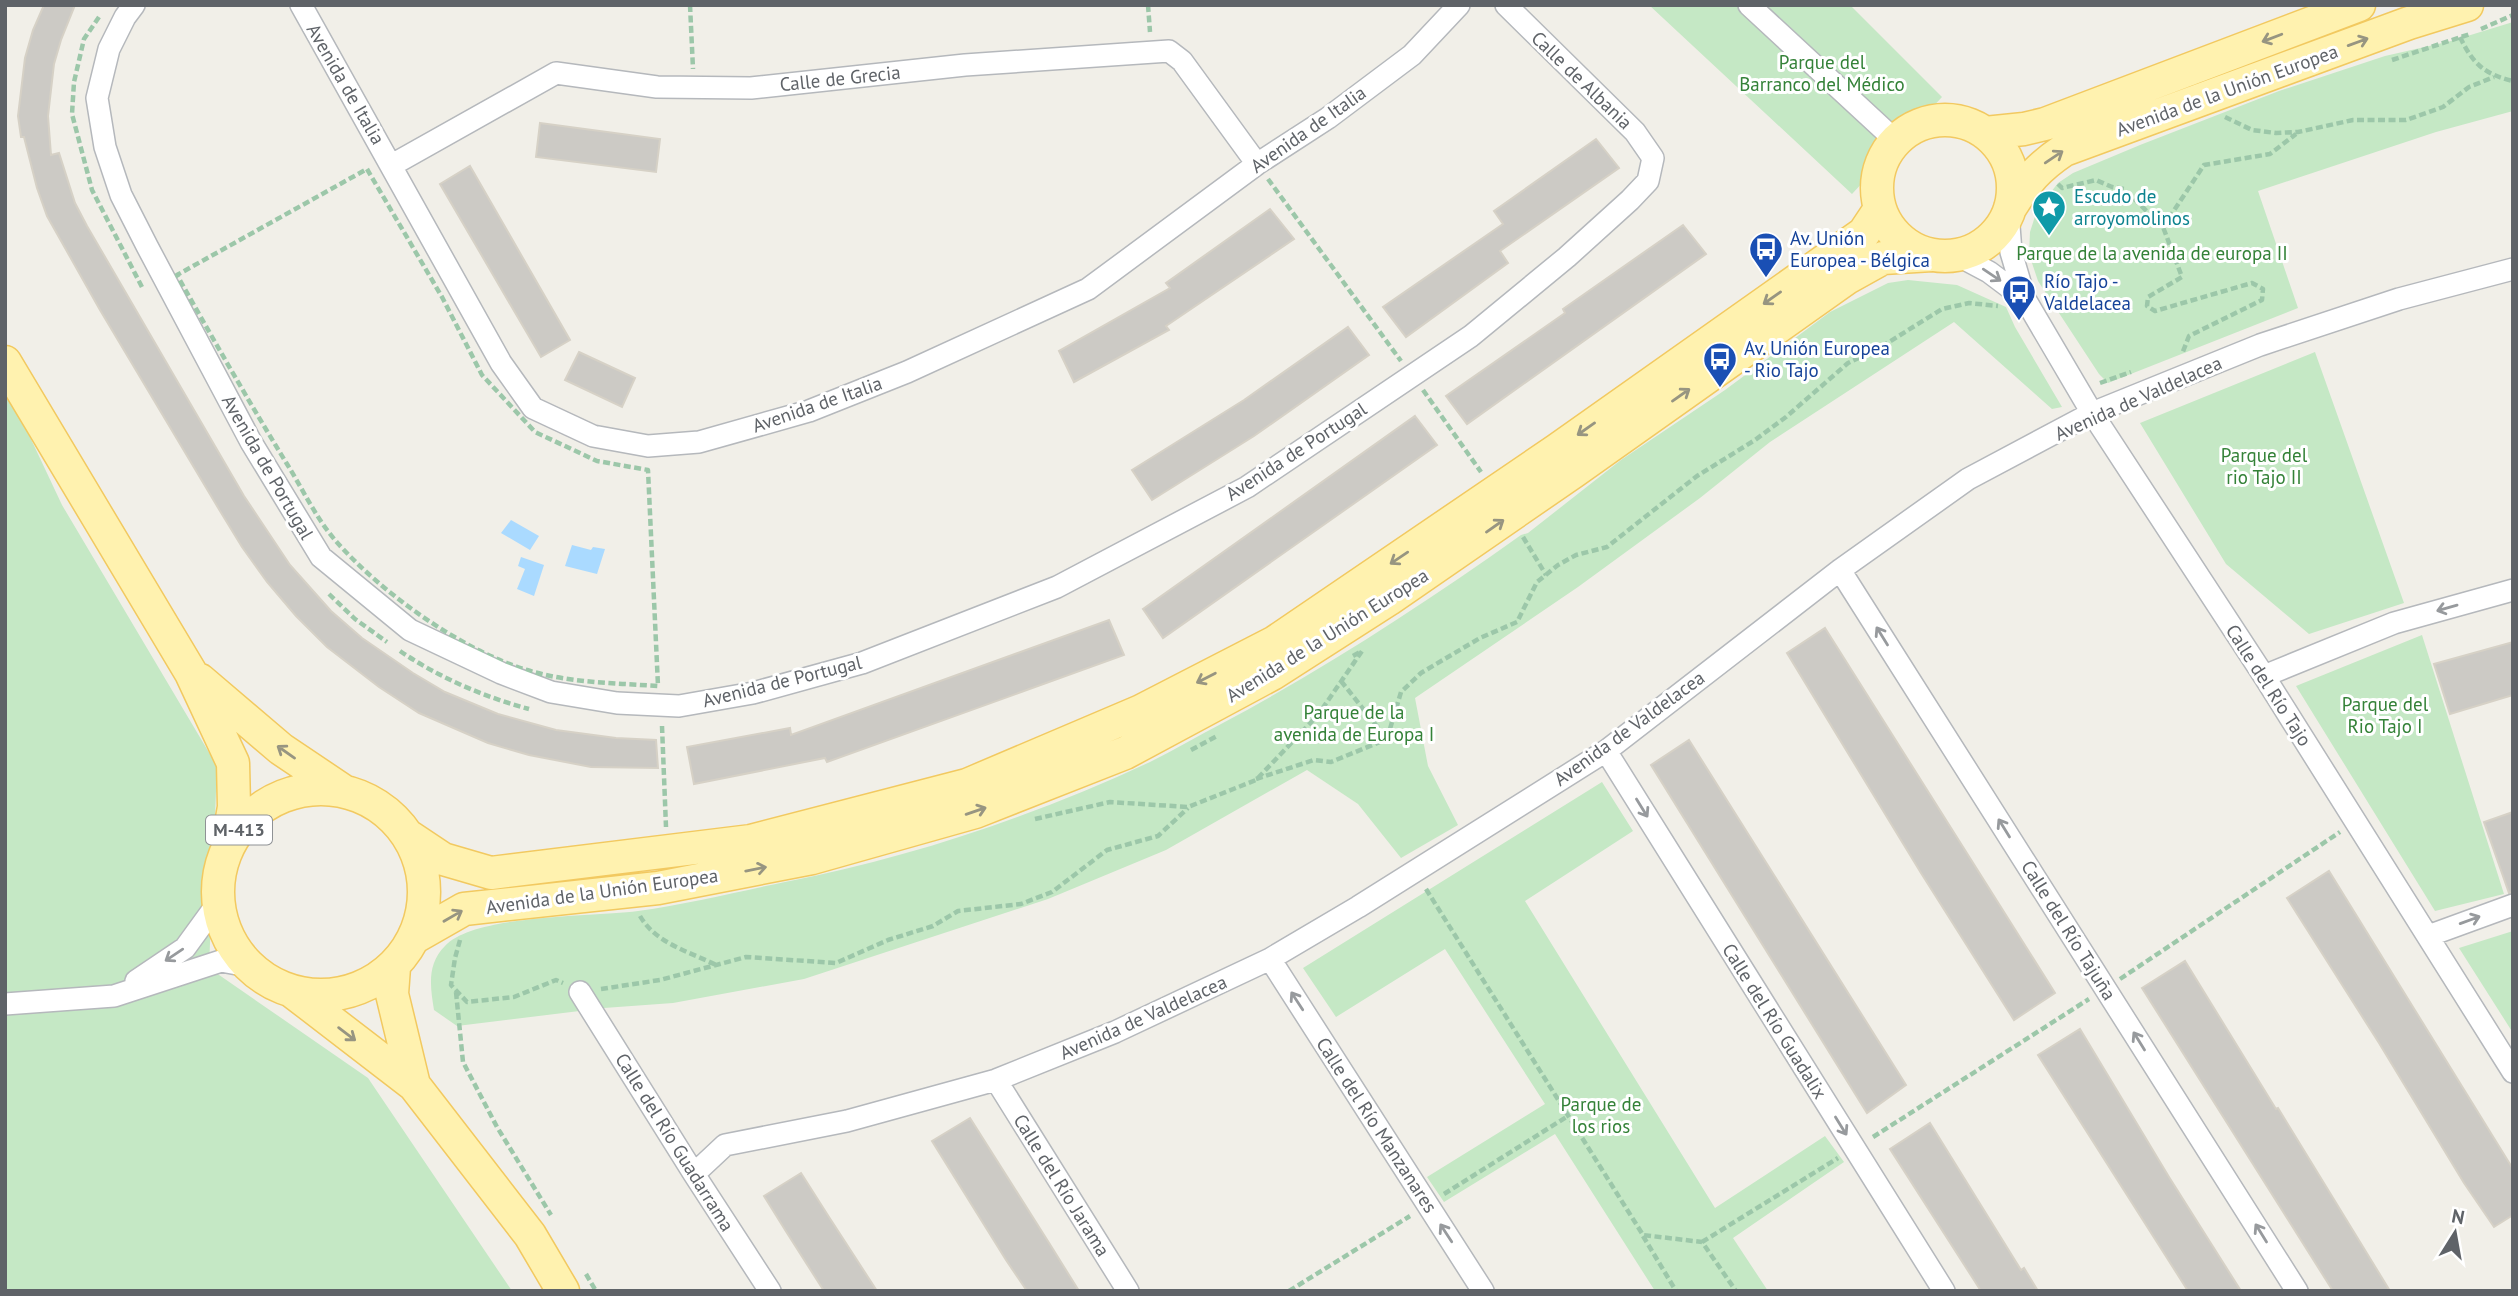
<svg xmlns="http://www.w3.org/2000/svg" width="2518" height="1296" font-family="'PT Sans',sans-serif">
  <style>
    .green { fill: #c5e8c5 }
    .water { fill: #aadaff }
    .building { fill: #cccac5; stroke: #d6d1c6; stroke-width: 2 }
    .lines { fill: none; stroke-linecap: round; stroke-linejoin: round }
    .minor-casing { stroke: #b5b8bc; stroke-width: 24 }
    .primary-casing { stroke: #f2c960; stroke-width: 35 }
    .path { stroke: #9cc7a9; stroke-width: 4.5; stroke-dasharray: 7 3.5; stroke-linecap: butt }
    .minor { stroke: #fff; stroke-width: 21 }
    .primary { stroke: #fff2af; stroke-width: 32 }
    .oneway { stroke: #979581 }
    .oneway2 { stroke: #979a9d }
    .labels { text-anchor: middle; stroke-width: 6; stroke-linejoin: round; paint-order: stroke }
    .shield { fill: #fff; stroke: #8f9295; stroke-width: 2 }
    .shield-label { font-size: 18px; font-weight: bold; fill: #5f6368 }
    .park-label { font-size: 19px; fill: #348238; stroke: #fff }
    .street-label { font-size: 19px; fill: #5f6368; stroke: #fff }
    .culture-label { font-size: 19px; fill: #0d838f; stroke: #fff; text-anchor: start }
    .transit-label { font-size: 19px; fill: #164399; stroke: #fff; text-anchor: start }
  </style>
  <rect width="100%" height="100%" fill="#f1efe8"/>
  <path class="green" d="M1649,5H1850L1942,97L1852,194Z
    M2513,22V111L2436,132L2258,191L2298,308L2108,383L2099,374L2038,281L2029,254L2030,232L2037,210L2058,183L2073,173L2140,145L2279,91L2385,56L2451,41Z
    M1908,280L1957,285L2006,307L2015,327L2062,407L2052,409L1954,322L1770,442L1700,498L1578,587L1415,698L1428,766L1458,825L1401,858L1358,804L1307,770L1166,850L1048,899L804,979L673,1003L604,1008L457,1026L434,1010C430,986 427,964 445,946C474,914 594,917 638,911C687,904 736,892 785,882C910,858 1034,816 1150,762C1174,750 1198,736 1221,724C1326,668 1424,604 1521,535L1528,533L1621,460L1725,390L1830,312L1888,283Z
    M2315,352L2404,603L2309,634L2226,564L2140,423Z
    M5,384L62,505L217,766L209,968L368,1078L512,1291H5Z
    M2422,635L2504,894L2435,911L2296,686Z
    M1602,782L1633,831L1525,901L1715,1208L1825,1136L1844,1162L1733,1238L1768,1291H1655L1555,1134L1444,1202L1427,1177L1545,1104L1445,949L1336,1017L1303,968Z
    M2513,931V1033L2459,948Z"/>
  <path class="water" d="M511,520L539,536L530,550L501,533Z
    M572,545L591,550L593,547L605,549L597,574L565,566Z
    M521,557L544,565L534,596L517,589L525,569L518,566Z"/>
  <path class="building" d="M44,5H75L61,40L54,64L48,116L51,155L59,153L75,203L87,226L244,496L290,565L331,611L362,638L413,673L445,692L498,714L556,730L616,738L656,740L658,768L591,767L529,755L488,743L419,713L379,687L327,647L296,616L267,582L242,547L220,511L100,310L47,216L37,188L24,137H21L18,116L25,58L33,30Z
    M540,123L660,139L656,172L536,157Z
    M1596,139L1619,168L1500,251L1508,263L1406,337L1383,307L1503,224L1494,211Z
    M470,166L570,340L541,357L440,184Z
    M1270,209L1294,239L1166,326L1169,330L1074,382L1059,351L1170,288L1166,283Z
    M1683,225L1706,254L1467,424L1446,396L1565,313L1563,309Z
    M1348,327L1369,355L1254,436L1152,500L1132,470L1244,400Z
    M579,352L635,378L622,407L565,380Z
    M1415,416L1437,445L1163,638L1143,609Z
    M1109,620L1124,655L827,762L825,758L694,784L687,747L790,728L791,735Z
    M1825,628L2055,993L2014,1020L1921,873L1787,653Z
    M2513,642V695L2450,714L2434,664Z
    M1689,740L1906,1085L1867,1113L1651,765Z
    M2513,812V892L2509,893L2484,822Z
    M2329,871L2513,1169V1215L2494,1227L2464,1183L2379,1043L2287,898Z
    M2185,961L2276,1109L2278,1108L2390,1291H2333L2142,988Z
    M2080,1029L2169,1177L2241,1291H2188L2038,1055Z
    M970,1118L1051,1246L1079,1291H1027L1006,1260L932,1141Z
    M1930,1123L2021,1270L2024,1268L2038,1291H1981L1890,1149Z
    M801,1173L829,1217L877,1291H824L787,1233L764,1196Z"/>
  <g class="lines">
    <g class="minor-casing">
      <path id="minor" d="M134,5L125,17L109,49L97,98L105,147L121,195L147,246L251,442L321,557L410,630L501,673L551,692L617,703L679,706L753,693L862,663L1057,587L1247,487L1471,336L1567,257L1630,200L1648,181L1653,158L1635,132L1506,5
        M301,5L501,363L533,408L593,436L648,446L699,442L809,411L907,372L1088,289L1257,164L1328,118L1412,55L1459,5
        M1749,5L1896,141
        M392,165L556,73L657,87L751,88L965,65L1169,51L1182,61L1257,164
        M2008,213L2011,252L2025,299L2092,413L2264,676L2513,1072
        M1957,255L1989,272L2025,299
        M1840,570L2297,1291
        M2264,676L2394,623L2513,590
        M1606,751L1944,1291
        M2428,936L2513,905
        M1270,959L1483,1291
        M136,981L185,948L217,904
        M580,992L694,1174L770,1291
        M5,1004L114,996L221,961L248,966
        M996,1080L1128,1291
        M694,1174L725,1145L847,1121L996,1080L1115,1032L1270,959L1358,907L1606,751L1840,570L1968,479L2092,413L2260,345L2399,299L2513,269"/>
    </g>
    <g class="primary-casing">
      <path id="primary" d="M1877 188a68 68 0 1 1 136 0a68 68 0 1 1-136 0Z
        M1985,133L2024,129L2045,124L2359,5
        M2010,208C2028,180 2036,169 2064,150L2409,23L2467,5
        M5,362L191,673L233,763L234,807L228,841
        M200,680L281,749L342,790
        M218 892a103 103 0 1 1 206 0a103 103 0 1 1-206 0Z
        M410,837L443,859L491,873L751,841L967,785L1141,711L1275,642L1557,450L1864,233L1880,209
        M415,937L464,909L658,888L812,858L975,812L1125,753L1272,674L1389,599L1573,472L1847,278L1883,258L1932,255
        M394,967L392,994L414,1085
        M293,992L414,1085L530,1235L563,1291"/>
    </g>
    <path class="path" d="M690,5L693,69
      M1148,5L1150,32
      M99,17L84,39L74,82L72,114L92,190L143,289
      M2481,29L2513,15
      M2460,37C2473,64 2484,74 2513,81
      M2392,60L2470,34
      M2225,117L2252,130L2276,133L2298,132L2353,120H2406L2443,107L2469,87L2494,77
      M367,169L442,297L482,375L535,432L597,461L648,470L658,686C614,683 569,683 527,670C461,650 380,592 335,540C316,518 302,488 287,464C249,402 213,339 177,275Z
      M1268,179L1401,361
      M2058,184L2062,188L2096,180L2112,187L2124,189L2163,227L2182,277L2148,297L2147,306L2155,311L2252,283L2263,289L2262,300L2189,336L2182,354
      M2163,227L2204,165L2270,154L2296,134
      M2100,383L2131,372
      M1423,390L1481,472
      M1523,537L1546,575
      M329,594L355,619L387,642
      M400,651C438,677 484,697 529,709
      M1341,681L1387,739
      M662,726L666,827
      M1387,739L1401,692L1421,673L1480,638L1517,622L1537,582L1558,565L1576,555L1607,547L1697,476L1755,440L1786,417L1848,363L1881,347L1942,309L1969,303L1998,306
      M1191,750L1217,736
      M1256,779L1314,760L1331,762L1387,739
      M1035,819L1110,802L1188,807L1256,780L1318,715L1362,651L1351,657
      M1426,889L1643,1235L1702,1242L1736,1291
      M640,916C656,944 691,952 718,966
      M460,940L455,958L451,985L467,1002L514,997L556,980L563,983
      M2120,979L2340,832
      M601,989L660,980L746,957L836,963L888,940L933,926L958,911L1021,904L1052,892L1107,850L1158,836L1188,808
      M456,992L463,1062L497,1127L551,1215
      M1873,1137L2089,999
      M1444,1194L1568,1116
      M1643,1236L1676,1291
      M1702,1242L1838,1158
      M586,1274L596,1291
      M1289,1291L1410,1216"/>
    <use href="#minor" class="minor"/>
    <use href="#primary" class="primary"/>
  </g>
  <defs><path id="oneway-shaft" d="M-6 0H5M1.5-3L5.5 0L1.5 3" fill="none" stroke-width="1.6" stroke-linecap="round" stroke-linejoin="round" transform="scale(1.75)"/></defs>
  <g class="oneway">
    <use href="#oneway-shaft" transform="translate(2272 38) rotate(159)"/>
    <use href="#oneway-shaft" transform="translate(2358 42) rotate(-20)"/>
    <use href="#oneway-shaft" transform="translate(2054 157) rotate(-34)"/>
    <use href="#oneway-shaft" transform="translate(1772 298) rotate(145)"/>
    <use href="#oneway-shaft" transform="translate(1681 395) rotate(-35)"/>
    <use href="#oneway-shaft" transform="translate(1586 429) rotate(145)"/>
    <use href="#oneway-shaft" transform="translate(1495 526) rotate(-35)"/>
    <use href="#oneway-shaft" transform="translate(1399 558) rotate(146)"/>
    <use href="#oneway-shaft" transform="translate(1206 678) rotate(153)"/>
    <use href="#oneway-shaft" transform="translate(286 752) rotate(-145)"/>
    <use href="#oneway-shaft" transform="translate(976 811) rotate(-19)"/>
    <use href="#oneway-shaft" transform="translate(756 869) rotate(-11)"/>
    <use href="#oneway-shaft" transform="translate(453 916) rotate(-30)"/>
    <use href="#oneway-shaft" transform="translate(347 1034) rotate(37)"/>
  </g>
  <g class="oneway2">
    <use href="#oneway-shaft" transform="translate(1992 275) rotate(34)"/>
    <use href="#oneway-shaft" transform="translate(2447 608) rotate(164)"/>
    <use href="#oneway-shaft" transform="translate(1882 636) rotate(-122)"/>
    <use href="#oneway-shaft" transform="translate(1642 808) rotate(58)"/>
    <use href="#oneway-shaft" transform="translate(2004 828) rotate(-122)"/>
    <use href="#oneway-shaft" transform="translate(2470 920) rotate(-20)"/>
    <use href="#oneway-shaft" transform="translate(174 955) rotate(146)"/>
    <use href="#oneway-shaft" transform="translate(1297 1001) rotate(-123)"/>
    <use href="#oneway-shaft" transform="translate(2139 1041) rotate(-122)"/>
    <use href="#oneway-shaft" transform="translate(1841 1126) rotate(58)"/>
    <use href="#oneway-shaft" transform="translate(1446 1233) rotate(-123)"/>
    <use href="#oneway-shaft" transform="translate(2261 1233) rotate(-122)"/>
  </g>
  <defs>
    <g id="sight-pin" transform="scale(1.75)"><path d="M0 17L-7.5 6A9.5 9.5 0 1 1 7.5 6Z" fill="#0f9aa8" stroke="#fff"/><path d="M0-6L1.8-2.2L6-1.7L2.9 1.2L3.7 5.4L0 3.3L-3.7 5.4L-2.9 1.2L-6-1.7L-1.8-2.2Z" fill="#fff"/></g>
    <g id="bus-pin" transform="scale(1.75)"><path d="M0 17L-7.5 6A9.5 9.5 0 1 1 7.5 6Z" fill="#1a4fb4" stroke="#fff"/><path d="M-5-6H5V4H4V6H2V4H-2V6H-4V4H-5ZM-3.5-4V0h7V-4ZM-3.5 1.2v1.5H-2V1.2ZM2 1.2v1.5H3.5V1.2Z" fill="#fff"/></g>
  </defs>
  <g fill-rule="evenodd">
    <use href="#sight-pin" x="2049" y="207"/>
    <use href="#bus-pin" x="1766" y="249"/>
    <use href="#bus-pin" x="2019" y="292"/>
    <use href="#bus-pin" x="1720" y="359"/>
  </g>
  <g class="labels">
    <rect class="shield" x="206" y="815.5" width="66" height="29" rx="5"/>
    <g class="shield-label">
      <text x="239" y="836">M-413</text>
    </g>
    <g class="park-label">
      <text x="1822" y="69">Parque del<tspan x="1822" dy="22">Barranco del Médico</tspan></text>
      <text x="2152" y="260">Parque de la avenida de europa II</text>
      <text x="2264" y="462">Parque del<tspan x="2264" dy="22">rio Tajo II</tspan></text>
      <text x="2385" y="711">Parque del<tspan x="2385" dy="22">Rio Tajo I</tspan></text>
      <text x="1354" y="719">Parque de la<tspan x="1354" dy="22">avenida de Europa I</tspan></text>
      <text x="1601" y="1111">Parque de<tspan x="1601" dy="22">los rios</tspan></text>
    </g>
    <g class="street-label">
      <text transform="translate(840 78) rotate(-6)" y="7">Calle de Grecia</text>
      <text transform="translate(1582 80) rotate(44)" y="7">Calle de Albania</text>
      <text transform="translate(346 84) rotate(60)" y="7">Avenida de Italia</text>
      <text transform="translate(2227 90) rotate(-20)" y="7">Avenida de la Unión Europea</text>
      <text transform="translate(1308 129) rotate(-35)" y="7">Avenida de Italia</text>
      <text transform="translate(2138 398) rotate(-24)" y="7">Avenida de Valdelacea</text>
      <text transform="translate(817 404) rotate(-19)" y="7">Avenida de Italia</text>
      <text transform="translate(1296 451) rotate(-33)" y="7">Avenida de Portugal</text>
      <text transform="translate(268 467) rotate(60)" y="7">Avenida de Portugal</text>
      <text transform="translate(1327 635) rotate(-32)" y="7">Avenida de la Unión Europea</text>
      <text transform="translate(782 681) rotate(-14)" y="7">Avenida de Portugal</text>
      <text transform="translate(2269 685) rotate(57)" y="7">Calle del Río Tajo</text>
      <text transform="translate(1629 728) rotate(-36)" y="7">Avenida de Valdelacea</text>
      <text transform="translate(602 891) rotate(-8)" y="7">Avenida de la Unión Europea</text>
      <text transform="translate(2069 930) rotate(58)" y="7">Calle del Río Tajuña</text>
      <text transform="translate(1143 1017) rotate(-24)" y="7">Avenida de Valdelacea</text>
      <text transform="translate(1775 1021) rotate(58)" y="7">Calle del Río Guadalix</text>
      <text transform="translate(1377 1125) rotate(57)" y="7">Calle del Río Manzanares</text>
      <text transform="translate(675 1142) rotate(58)" y="7">Calle del Río Guadarrama</text>
      <text transform="translate(1062 1185) rotate(58)" y="7">Calle del Río Jarama</text>
    </g>
    <g class="culture-label">
      <text x="2074" y="203">Escudo de<tspan x="2074" dy="22">arroyomolinos</tspan></text>
    </g>
    <g class="transit-label">
      <text x="1790" y="245">Av. Unión<tspan x="1790" dy="22">Europea - Bélgica</tspan></text>
      <text x="2044" y="288">Río Tajo -<tspan x="2044" dy="22">Valdelacea</tspan></text>
      <text x="1744" y="355">Av. Unión Europea<tspan x="1744" dy="22">- Rio Tajo</tspan></text>
    </g>
  </g>
  <rect width="2518" height="1296" fill="none" stroke="#5f6368" stroke-width="14"/>
  <g transform="translate(2455 1233) rotate(11)" stroke="#ffffff" stroke-width="5" paint-order="stroke">
  <path d="M0-5L12 26L0 18L-12 26Z" fill="#5f6368"/>
  <text y="-10" font-size="19" font-weight="bold" text-anchor="middle" fill="#5f6368">N</text>
  </g>
</svg>
